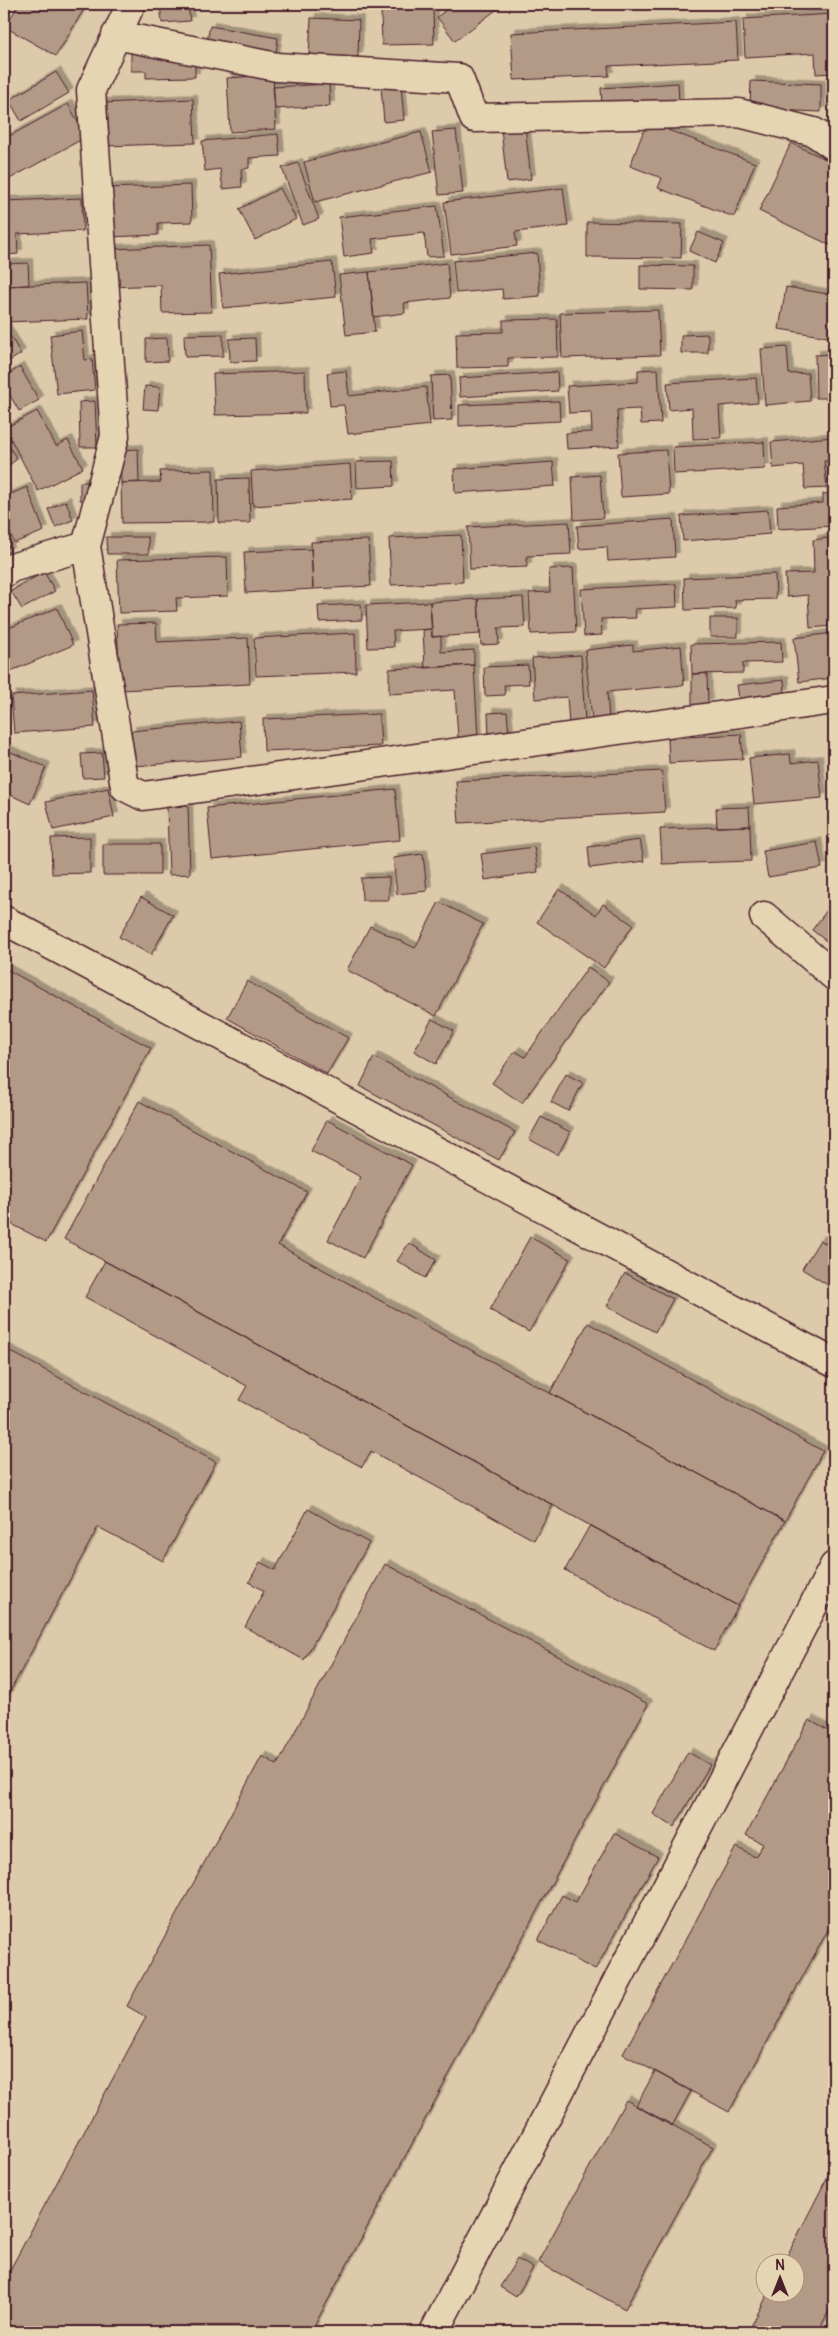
<svg xmlns="http://www.w3.org/2000/svg" width="838" height="2336" font-family="Pangolin,sans-serif">
  <style>
    .building { fill: #b39a86; stroke: #4a1f2b; filter: url(#shadow) }
    .lines { fill: none; stroke-linecap: round; stroke-linejoin: round }
    .minor-casing { stroke: #4a1f2b; stroke-width: 31 }
    .minor { stroke: #e6d5b2; stroke-width: 28 }
  </style>
  <defs>
    <filter id="shadow"><feDropShadow dx="4.5" dy="-4.5" stdDeviation="0" flood-color="#0004"/></filter>
  </defs>
  <rect width="100%" height="100%" fill="#ddcaaa"/>
  <filter id="ink" filterUnits="userSpaceOnUse"><feTurbulence type="fractalNoise" baseFrequency=".02" numOctaves="2"/><feDisplacementMap in="SourceGraphic" scale="10" xChannelSelector="R" yChannelSelector="G"/><feConvolveMatrix kernelMatrix="1 2 1 2 8 2 1 2 1" color-interpolation-filters="sRGB"/></filter>
  <g filter="url(#ink)">
    <path class="building" d="M19,4H87L56,56L5,27Z
      M160,4H188L190,21L162,23Z
      M454,4H504L455,41L437,17Z
      M433,9L434,44L382,45L381,10Z
      M834,14V73L816,74L815,53L745,57L743,19Z
      M311,18L359,20L358,57L309,55Z
      M736,22L738,60L608,66L609,76L514,80L511,33Z
      M210,26L278,38L275,59L206,46Z
      M131,50H150V57H195V77L146,78V71H131Z
      M56,72L69,93L21,121L9,100Z
      M273,75L276,129L230,132L227,78Z
      M751,81L821,84V112L750,109Z
      M678,83L679,102L602,106L601,88Z
      M329,84L330,106L275,109L273,87Z
      M401,86L404,120L384,122L381,87Z
      M193,99L195,143L104,146L102,103Z
      M68,104L86,137L4,182V139Z
      M647,122L755,163L734,217L658,188L662,178L630,166Z
      M525,126L531,179L507,182L501,129Z
      M456,130L463,193L439,195L432,132Z
      M421,132L432,172L315,202L304,162Z
      M278,134L280,156L249,158V168L241,169L242,187L223,189L220,169L205,171L202,141Z
      M791,143L834,163V247L759,211Z
      M298,163L319,219L303,225L282,168Z
      M191,185L192,222L158,223V235L108,237L107,188Z
      M280,188L296,219L255,240L239,209Z
      M563,188L568,226L515,232L517,246L451,254L444,202Z
      M82,198L83,231L17,234L18,254L4,255V201Z
      M437,206L444,256L427,257L424,233L372,239L374,253L344,257L339,217Z
      M587,222L682,224L681,258L587,257Z
      M698,232L724,243L715,263L689,251Z
      M209,245L212,312L162,313L161,285L112,287L111,249Z
      M537,253L540,296L503,299L502,289L456,293L453,261Z
      M332,262L336,297L223,308L219,274Z
      M28,263L29,285L4,286V264Z
      M447,263L450,298L404,303L405,313L374,317L369,272Z
      M640,265L693,266V290L640,289Z
      M369,272L375,332L346,335L339,275Z
      M86,283L88,319L4,322V286Z
      M786,287L834,295V338L779,329Z
      M658,310L660,355L562,358L560,313Z
      M557,319L558,357L508,358V367L457,368L456,333L503,332V320Z
      M5,327L21,354L4,364V328Z
      M82,331L85,360L92,359L95,390L57,394L50,335Z
      M223,334V356L185,357L184,335Z
      M708,334V353H681V335Z
      M167,338L168,361L146,362V339Z
      M255,338L256,361L230,362L229,339Z
      M787,347L789,374L808,373L810,401L765,405L761,349Z
      M834,354V398H816L815,355Z
      M20,367L39,400L19,411L4,385V377Z
      M658,369L661,423L641,424L640,409L617,410L619,446L567,449L566,433L592,432L591,412L569,413L567,386L638,382V370Z
      M305,371L306,413L215,415L213,374Z
      M346,371L349,396L426,387L430,425L348,434L344,405L330,406L327,373Z
      M557,372L558,391L460,397L459,378Z
      M450,375L452,420L433,421L431,376Z
      M756,378L758,403L719,406L721,438L693,439L692,408L669,410L667,383Z
      M145,386L160,387L158,410L143,409Z
      M95,401L97,447H80L79,402Z
      M559,401L560,421L459,426V405Z
      M37,411L56,446L68,440L83,468L38,491L5,428Z
      M834,437V461H824L827,488L805,489L803,465L773,468L771,442Z
      M4,439L17,459L4,469Z
      M764,442L765,469L674,474L673,447Z
      M138,449L139,482L121,483L120,450Z
      M666,450L669,494L621,497L618,453Z
      M393,461L394,486L357,488L356,462Z
      M553,462L555,486L455,493L454,469Z
      M350,464L352,499L253,506L251,471Z
      M213,470L214,522L122,523L121,483L161,482L160,471Z
      M600,475L603,518L574,520L572,477Z
      M249,478L250,523H219L218,479Z
      M80,482H91L92,500H80Z
      M27,487L44,531L14,543L4,517V497Z
      M834,493V526L778,529L777,506L823,503V494Z
      M66,501L73,520L55,527L48,509Z
      M768,510L770,534L683,541L681,516Z
      M673,519L675,557L608,561L607,547L579,549L577,526Z
      M569,522L571,554L527,556V567L470,569L468,527Z
      M4,535L10,551L4,553Z
      M461,535L463,582L391,585L389,538Z
      M106,537H148L149,554H107Z
      M828,538L831,574H834V593H831L833,626L810,628L808,595L787,597L785,574L814,573L813,540Z
      M368,540L371,586L313,589L311,542Z
      M311,549L313,589L246,593L244,552Z
      M227,557L228,596L176,598L177,611L119,613L117,560Z
      M573,568L576,632L531,634L529,593L550,592L549,569Z
      M44,572L55,591L22,609L11,591Z
      M775,574L776,599L735,600L736,608L685,610L684,578Z
      M676,584L677,607L635,609L636,618L601,619L602,635L584,636L581,589Z
      M523,597L525,627L498,628L499,644L481,645L478,599Z
      M478,599L480,634L432,637L430,602Z
      M430,602L432,629L393,631L394,647L368,648L366,605Z
      M361,604L362,620L319,622L318,606Z
      M57,608L73,645L4,674V630Z
      M710,618H738V637H710Z
      M156,623L157,642L248,638L250,684L120,690L117,624Z
      M432,629V637L441,636V652L474,650V665L425,668L423,630Z
      M355,633L356,672L256,676L254,638Z
      M834,633V678L799,682L794,638Z
      M781,642L782,662L743,663V673L692,674L691,644Z
      M633,645V651L681,646L684,685L607,692L609,720L592,721L585,650Z
      M581,655L585,723L569,724L567,697L535,699L532,658Z
      M474,665L478,738L458,739L455,690L389,694V669Z
      M528,665L529,684L504,685L505,695L485,696L484,667Z
      M707,673L708,704L692,705V674Z
      M784,680L785,693L739,699L737,685Z
      M92,690L95,727L14,733L11,696Z
      M507,712L509,735L489,736L488,713Z
      M379,714L381,746L264,751L263,719Z
      M239,721L242,757L135,766L131,731Z
      M741,734L743,759L669,763L668,738Z
      M6,750L46,767L30,804L4,792V755Z
      M102,753L104,777L83,778L81,754Z
      M790,754L791,763L818,760L822,798L754,804L749,758Z
      M662,771L665,812L459,823L456,781Z
      M108,788L114,817L53,830L46,802Z
      M395,789L400,840L212,859L207,808Z
      M188,806L190,874L169,875L167,807Z
      M749,807L750,826L717,827L716,808Z
      M750,826L751,861L662,864L660,829Z
      M90,837V873L52,874L51,838Z
      M640,840L644,861L590,868L588,847Z
      M817,842L822,868L768,877L763,851Z
      M103,844H160V875H103Z
      M534,847L538,872L485,880L481,854Z
      M423,854L427,891L397,894L393,858Z
      M389,877V900H362L361,878Z
      M559,889L596,915L603,904L633,925L604,968L537,922Z
      M141,897L173,915L151,955L119,937Z
      M834,901V947L812,930Z
      M439,902L483,924L436,1016L347,970L370,926L415,948Z
      M588,967L609,982L522,1103L492,1083L515,1051L525,1057Z
      M4,968L151,1048L46,1242L4,1220Z
      M247,981L348,1038L327,1074L227,1018Z
      M432,1019L454,1031L436,1064L414,1051Z
      M374,1057L515,1132L499,1160L360,1086Z
      M566,1074L583,1083L568,1111L551,1102Z
      M139,1101L307,1192L278,1245L785,1521L738,1606L64,1239Z
      M541,1117L570,1132L558,1155L529,1139Z
      M327,1120L412,1165L363,1258L328,1240L361,1177L311,1151Z
      M530,1237L570,1259L529,1332L490,1310Z
      M820,1240L834,1249V1289L802,1269Z
      M409,1243L436,1260L425,1278L397,1261Z
      M105,1261L553,1505L534,1540L371,1451L362,1467L239,1400L247,1386L85,1297Z
      M625,1273L673,1299L655,1332L607,1306Z
      M588,1323L823,1451L785,1521L550,1393Z
      M4,1348L216,1462L163,1561L98,1527L4,1703Z
      M308,1509L369,1543L304,1660L245,1627L264,1591L249,1582L260,1562L275,1570Z
      M590,1525L738,1606L714,1651L565,1570Z
      M385,1564L648,1704L311,2332H4V2281L146,2017L127,2006L262,1756L277,1765Z
      M809,1720L834,1734V1919L729,2112L623,2054L736,1847L755,1857L763,1844L746,1835Z
      M688,1752L710,1765L674,1827L653,1814Z
      M614,1833L658,1857L595,1970L538,1940L562,1895L576,1902Z
      M655,2071L691,2091L672,2126L636,2106Z
      M626,2100L713,2147L625,2309L538,2262Z
      M834,2164V2301L818,2332H748L768,2294H796V2264H783Z
      M517,2259L533,2268L516,2297L500,2287Z"/>
    <g class="lines">
      <g class="minor-casing">
        <path id="minor" d="M131,4L91,90L115,436L86,546L125,787L143,796L834,700
          M116,35L277,67L459,78L474,118L739,113L814,132L834,146
          M4,573L11,568L86,546
          M764,916L834,976
          M4,920L834,1363
          M434,2332L834,1566"/>
      </g>
      <use href="#minor" class="minor"/>
    </g>
  </g>
  <rect width="838" height="2336" fill="none" stroke="#e6d5b2" stroke-width="20"/>
  <rect x="10" y="10" width="818" height="2316" fill="none" stroke="#4a1f2b" stroke-width="2" filter="url(#ink)"/>
  <g transform="translate(780 2278)"><circle r="24" fill="#e6d5b2" stroke="#a88c7c"/>
  <path d="M0-4L9 19L0 12L-9 19Z" fill="#4a1f2b"/>
  <text y="-8" font-size="14" font-weight="bold" text-anchor="middle" fill="#4a1f2b">N</text>
  </g>
</svg>
